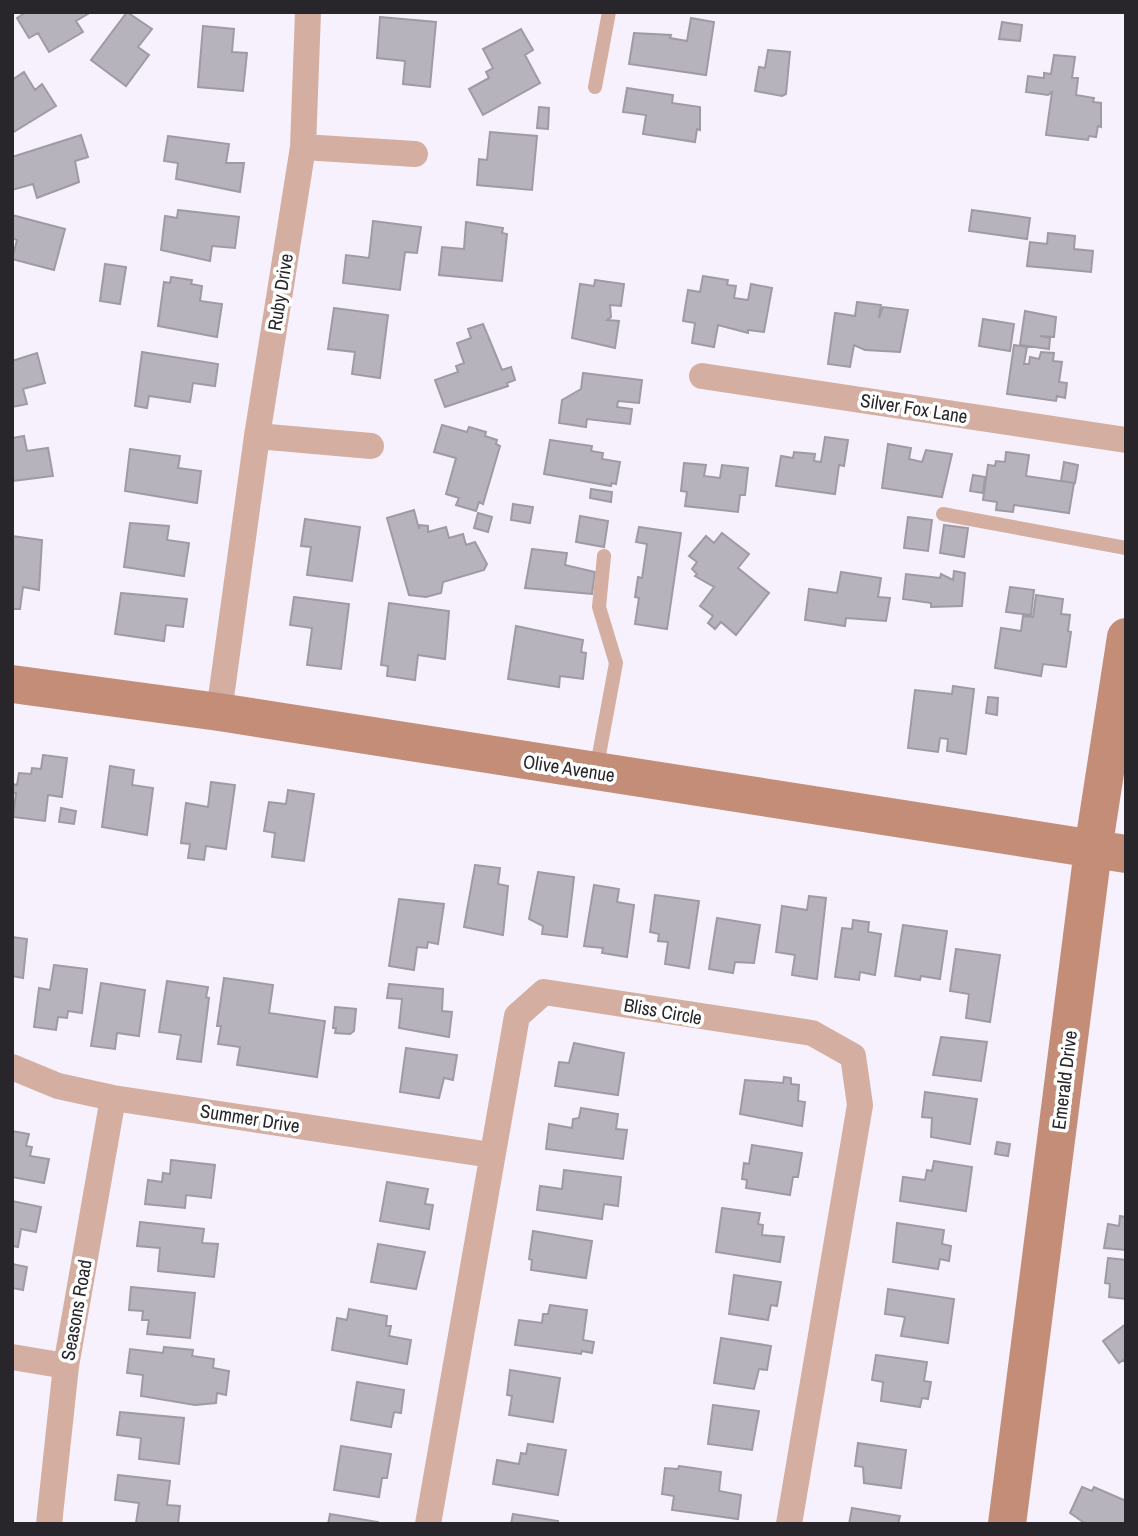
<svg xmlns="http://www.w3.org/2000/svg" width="1138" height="1536" font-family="'Archivo Narrow',sans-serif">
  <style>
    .building { fill: #b7b3bd; stroke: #9f9aa4; stroke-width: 2 }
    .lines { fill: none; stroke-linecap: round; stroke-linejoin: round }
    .service { stroke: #d4afa1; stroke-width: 14 }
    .minor { stroke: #d4afa1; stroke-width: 26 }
    .secondary { stroke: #c38d78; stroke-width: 38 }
    .labels { text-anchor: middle; stroke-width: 7; stroke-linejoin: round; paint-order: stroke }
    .street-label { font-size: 19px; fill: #28262a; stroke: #fff }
  </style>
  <rect width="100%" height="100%" fill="#f6f1fc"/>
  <path class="building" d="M26,12L29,13L91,12L76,21L83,32L49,52L38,33L29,38L17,18Z
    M127,12L152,29L138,47L149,55L126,86L91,60Z
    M380,17L436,22L430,87L403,84L405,61L377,58Z
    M691,18L714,22L706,75L629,64L634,33L671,35L670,38L687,41Z
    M1002,22L1022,25L1020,41L999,39Z
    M203,26L234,29L232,52L247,53L243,91L198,87Z
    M521,29L533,50L525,55L540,83L483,115L469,89L489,78L486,72L493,68L483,49Z
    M768,50L790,52L786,94L782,96L755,91L759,67L765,68Z
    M1054,55L1075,57L1072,78H1078L1076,95L1094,98L1093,102L1101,103V127L1098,126L1096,137L1089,136L1088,140L1046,135L1052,92L1048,95L1026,92L1028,76L1044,78V73L1051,74Z
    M24,72L35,90L42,84L56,106L12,133V80Z
    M627,88L673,95L672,103L700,107V130L697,129L695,142L643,134L646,115L623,112Z
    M539,107L549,108L548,129L537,128Z
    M490,132L537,136L532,190L477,185L479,159L487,160Z
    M81,135L88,157L75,161L79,182L37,198L33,184L12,190V157Z
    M168,136L229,144L226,163H244L240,192L176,179L178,163L164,161Z
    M178,210L239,217L235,248L212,246L210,261L161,250L165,216L177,218Z
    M972,210L1030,218L1027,239L969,231Z
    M12,215L65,229L54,270L12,259L17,240L12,238Z
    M373,221L421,227L417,253L405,252L400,290L343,283L346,255L369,258Z
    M466,222L503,228L502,233L507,234L502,281L439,275L442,247L464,249Z
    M1048,233L1075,236L1074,249L1093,251L1091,272L1027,266L1030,242L1047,244Z
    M105,264L126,267L120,304L100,301Z
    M703,276L728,280L727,285L736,286L734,298L748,300L751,284L772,288L764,332L748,330V333L718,325L714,347L692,343L695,323L683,321L688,290L700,292Z
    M171,277L192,280L191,284L202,286L200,301L222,304L217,337L158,326L164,282L170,283Z
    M595,280L624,284L621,306L610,305L611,317L607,320L619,321L615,348L572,338L580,284L594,286Z
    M857,302L881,305L879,318L883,307L908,310L900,352L865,350L854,345L850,367L828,364L835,313L855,316Z
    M334,308L388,315L380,378L352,374L355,352L328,349Z
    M1025,311L1056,317L1054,337L1040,336L1050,338L1049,349L1020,345Z
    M983,319L1014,324L1010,351L979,346Z
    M483,324L502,370L511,367L515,380L507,383L508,386L445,407L435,380L458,372L456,366L464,363L457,343L471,338L468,329Z
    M1014,345L1027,347L1024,364H1029L1030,357L1039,359L1041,352L1054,353L1053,361L1062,362L1059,382L1067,383L1065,398L1057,396L1056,401L1007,394Z
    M142,352L218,364L215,386L193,383L190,402L149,396L147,408L135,406Z
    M37,353L45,383L23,389L27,404L12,407V361Z
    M583,373L642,380L639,403L618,401L617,407L632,409L630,424L587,419L586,427L559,423L562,400L581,389Z
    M442,425L467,432L469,427L486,432L485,436L497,440L496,444L500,446L483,504L479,502L476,511L456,505L459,498L446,494L456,458L434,452Z
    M24,436L27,451L48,448L53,476L12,481V438Z
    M825,437L848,440L844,466L839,465L835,494L776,486L781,456L793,458L794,452L815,454L814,461L821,462Z
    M550,440L592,446L591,451L603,453L602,459L620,462L616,484L612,483L611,486L544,474Z
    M888,444L911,448L909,459L922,462L926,450L952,454L942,497L882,488Z
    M130,449L180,456L178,468L201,471L197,503L125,491Z
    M1006,452L1029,455L1026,476L1074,483L1069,513L1014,505L1013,512L996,510L997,502L983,500L988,465L995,466L996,461L1005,462Z
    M1064,462L1078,465L1075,483L1061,481Z
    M684,463L706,465L704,476L720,478L722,465L748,468L745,495H740L738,512L685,506L687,492L681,491Z
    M973,475L985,477L983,493L970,491Z
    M591,489L612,492L611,502L590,498Z
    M513,504L533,507L530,523L511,520Z
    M414,510L419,529L420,525L428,526V532L446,527L449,538L463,534L466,545L475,542L487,564L484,570L443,582L441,593L426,597L409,595L387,518Z
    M478,513L492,517L488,532L474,528Z
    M580,516L608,521L604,547L576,542Z
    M908,517L932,520L928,551L904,548Z
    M305,519L360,527L352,581L307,575L311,547L301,546Z
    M130,523L169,526L167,540L189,543L184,576L124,567Z
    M944,525L968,528L964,557L940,553Z
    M639,527L681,533L667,629L635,624L639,598L635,597L638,577L642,578L647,544L636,542Z
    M722,533L749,554L738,568L769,593L736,635L721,622L715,629L708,623L713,616L700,606L714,587L695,576L697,574L692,569L697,562L689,556L706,536L714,543Z
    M12,536L42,540L39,590L23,587L20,609H12Z
    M532,549L567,553L565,565L595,572L592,594L525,588Z
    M954,571L965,573L962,606L931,607V603L903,599L906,574L940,578L941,574L953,580Z
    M841,572L881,578L878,597L890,598L886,621L846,618L845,626L805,620L809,589L837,593Z
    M1010,587L1034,590L1031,615L1006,612Z
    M121,593L187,599L183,627L166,625L164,641L115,634Z
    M1036,595L1063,599L1061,614L1070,615L1068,631L1071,632L1066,667L1043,664L1041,676L995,668L1001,628L1021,631L1023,616L1033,617Z
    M294,597L349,604L341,669L307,665L312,628L290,625Z
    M389,603L449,611L445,659L418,655L415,680L387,676L388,666L381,665Z
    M516,626L583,640L581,652L586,653L583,679L560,676L559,687L508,679Z
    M953,686L974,689L966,754L947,751L948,739L940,738L938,752L908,748L915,690L952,694Z
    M988,697L998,698L997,715L986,713Z
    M43,755L67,758L62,797L48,795L45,821L13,817L16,793H12V784L17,785L19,773L31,774L32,768L41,769Z
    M110,766L134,770L132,785L153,788L147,835L102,827Z
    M211,782L235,785L226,849L206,846L204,860L188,858L190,844L181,843L186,803L208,807Z
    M288,790L314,794L304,861L272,857L275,833L264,831L269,802L286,804Z
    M61,808L76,811L74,824L59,822Z
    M475,865L500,868L498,884L508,886L503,935L464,927Z
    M538,872L574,877L567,937L542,934L543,926L529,919Z
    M594,885L619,889L617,902L634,905L627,957L602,953L603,948L584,946Z
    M655,895L699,901L689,968L665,964L668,942L658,941L659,934L650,932Z
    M809,896L826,898L817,979L792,975L795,955L776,952L782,906L807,910Z
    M399,899L444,904L438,944L428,942L427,948L417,947L414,970L389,966Z
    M717,918L760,925L754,963L735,962L733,973L709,969Z
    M853,920L869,922L868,932L881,934L875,975L860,972L859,980L835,977L842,928L852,929Z
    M903,925L947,931L940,979L921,976L920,980L895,976Z
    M12,937L27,939L23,978L12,976Z
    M956,949L1000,955L990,1022L966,1018L969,994L950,991Z
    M54,965L87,969L82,1013L68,1011L67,1018L58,1017L56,1030L34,1027L39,988L50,990Z
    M224,978L273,985L269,1013L325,1021L317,1077L237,1065L240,1047L218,1044L221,1026H217Z
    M167,981L208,987L206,997L209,998L201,1062L177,1059L181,1035L159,1032Z
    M101,983L145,990L139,1036L117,1033L115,1049L91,1046Z
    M389,984L443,989L442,1011L452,1012L449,1037L399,1028L402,999L387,998Z
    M335,1007L356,1009L354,1031L350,1034L335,1033L336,1028H333Z
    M941,1037L987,1042L981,1081L933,1075Z
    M574,1043L624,1053L618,1095L555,1086L559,1062L569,1063Z
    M406,1048L457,1055L453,1080L444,1078L439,1098L400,1092Z
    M784,1077L791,1078V1084L799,1085L798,1101L805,1102L802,1126L740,1114L745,1080L783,1083Z
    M925,1092L977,1099L970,1144L931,1137L932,1118L922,1117Z
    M581,1108L618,1114L616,1129L627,1130L623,1159L546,1149L549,1124L572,1128L573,1119L579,1118Z
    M12,1131L29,1134L26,1146L32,1147L30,1156L49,1159L44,1183L12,1177Z
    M997,1142L1010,1144L1008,1156L995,1154Z
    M752,1145L802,1153L798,1177H793L790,1195L746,1188L747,1180L742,1179L744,1163L749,1164Z
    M171,1160L215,1165L211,1198L186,1195L185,1208L145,1204L148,1180L162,1182L163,1173L170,1174Z
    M934,1161L972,1167L966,1211L900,1201L903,1177L925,1180L927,1170L932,1171Z
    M564,1170L621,1177L618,1206L604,1204L602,1219L537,1210L540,1186L562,1189Z
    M387,1182L428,1189L425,1204L433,1205L429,1229L380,1221Z
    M12,1201L41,1207L36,1232L21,1229L18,1247L12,1246Z
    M722,1208L760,1213L758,1224L763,1225L762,1235L784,1237L780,1262L716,1252Z
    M1120,1216L1126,1217V1250L1104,1248L1108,1224L1119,1226Z
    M140,1222L204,1229L202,1243L218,1244L214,1277L158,1271L160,1248L137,1246Z
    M897,1223L944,1230L942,1244L951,1246L949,1261L940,1259L938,1269L893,1262Z
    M533,1231L592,1241L586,1278L531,1270L532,1260L529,1259Z
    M378,1244L425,1252L416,1289L371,1282Z
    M1108,1258L1126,1260V1299L1109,1297L1110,1284L1105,1283Z
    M12,1264L27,1267L23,1290L12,1288Z
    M734,1275L781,1282L777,1306L771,1305L768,1320L729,1314Z
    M131,1287L195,1293L190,1338L147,1334L149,1320H142L143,1311L129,1310Z
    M888,1289L954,1299L948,1343L901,1336L905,1317L885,1314Z
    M550,1305L587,1310L583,1340L594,1342L592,1353L582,1351L581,1354L515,1345L519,1320L542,1323L543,1314H548Z
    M349,1309L387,1316L386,1326H391L389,1336L411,1340L407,1364L332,1350L337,1318L347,1320Z
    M1126,1324V1363L1123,1360L1119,1363L1103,1341Z
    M721,1338L771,1346L767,1370L759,1369L754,1389L714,1383Z
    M164,1347L193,1350L192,1356L214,1359L213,1368L229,1371L226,1395L217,1393L216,1403L195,1405L141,1396L143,1375L127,1373L130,1349L163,1353Z
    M876,1355L927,1362L924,1381L931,1382L928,1399L922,1398L920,1407L881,1401L883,1382L872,1380Z
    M510,1370L560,1378L553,1422L509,1415L512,1396L507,1395Z
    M357,1382L404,1390L401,1413L394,1412L391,1427L351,1420Z
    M713,1405L759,1411L752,1450L708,1444Z
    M120,1412L184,1418L179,1464L139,1459L141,1438L117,1435Z
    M858,1443L906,1450L901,1488L864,1483L863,1467L855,1466Z
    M528,1444L566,1450L558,1495L493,1484L497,1460L519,1464L521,1453L526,1454Z
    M341,1446L391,1454L387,1478H382L379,1497L334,1490Z
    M679,1466L721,1472L719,1491L741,1495L738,1519L672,1510L674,1496L662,1494L665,1468L678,1469Z
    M118,1475L170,1481L167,1505L180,1506L178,1524L136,1523L139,1503L115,1500Z
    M1082,1487L1092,1491L1094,1487L1126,1501V1524H1086L1070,1513Z
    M852,1508L900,1516L898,1524H849Z
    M330,1514L378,1522V1524H328Z
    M513,1514L558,1521L557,1524H511Z"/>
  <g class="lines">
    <path class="service" d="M595,87L609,12
      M943,514L1126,548
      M596,771L616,663L599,607L604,556"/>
    <path class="minor" d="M303,147L415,154
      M702,376L1126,440
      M257,436L371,446
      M219,712L257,436L303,147L308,12
      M12,1067L58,1086L113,1098L491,1155
      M12,1357L66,1366
      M49,1524L66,1366L113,1098
      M428,1524L517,1016L544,992L812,1033L853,1056L860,1105L789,1524"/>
    <path class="secondary" d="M12,684L219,712L1126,854
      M1007,1524L1093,850L1126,637"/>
  </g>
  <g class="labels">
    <g class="street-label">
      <text transform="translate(280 292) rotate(-81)" y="7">Ruby Drive</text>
      <text transform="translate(914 408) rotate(9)" y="7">Silver Fox Lane</text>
      <text transform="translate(569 768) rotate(9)" y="7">Olive Avenue</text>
      <text transform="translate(663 1011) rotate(10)" y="7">Bliss Circle</text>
      <text transform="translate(1064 1080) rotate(-83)" y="7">Emerald Drive</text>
      <text transform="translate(250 1118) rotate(9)" y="7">Summer Drive</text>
      <text transform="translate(76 1310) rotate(-80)" y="7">Seasons Road</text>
    </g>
  </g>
  <rect width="1138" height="1536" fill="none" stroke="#28262a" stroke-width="28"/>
</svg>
